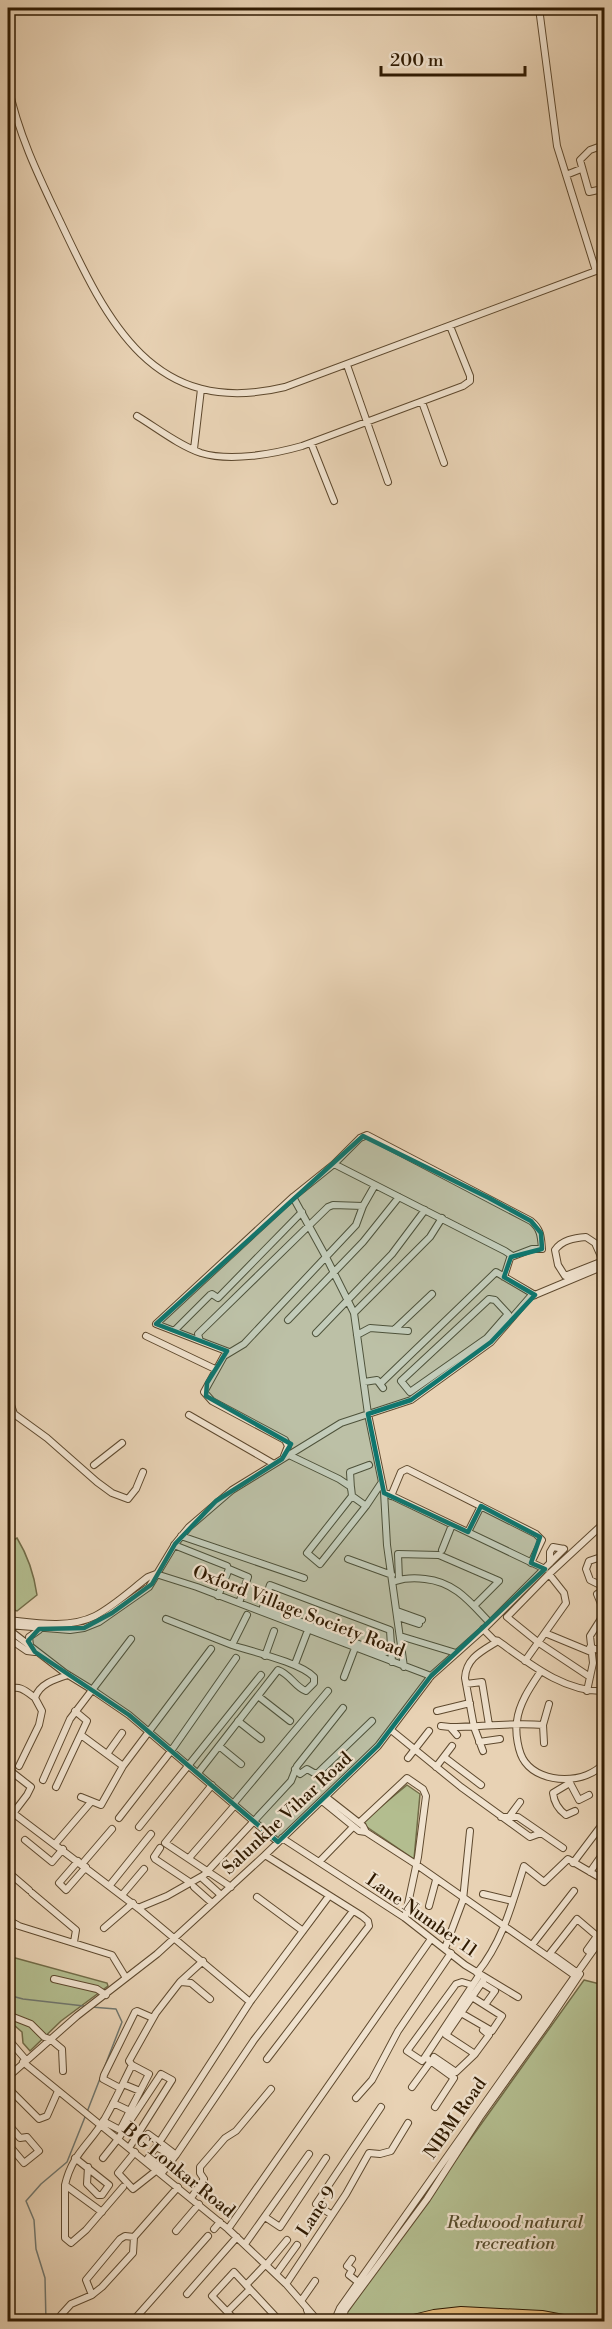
<svg xmlns="http://www.w3.org/2000/svg" width="612" height="2329" font-family="'Libre Bodoni',serif">
  <style>
    .green { fill: #b3bd8f; stroke: #726c48; stroke-width: 1.5 }
    .lines { fill: none; stroke-linecap: round; stroke-linejoin: round }
    .stream { stroke: #70776f; stroke-width: 1.5 }
    .minor-casing { stroke: #5e492e; stroke-width: 8 }
    .major-casing { stroke: #301b02; stroke-width: 10 }
    .minor { stroke: #f0e2ce; stroke-width: 6 }
    .major { stroke: #e4b97a; stroke-width: 8 }
    .marked { fill: #0f766e; fill-opacity: 0.2; stroke: #0f766e; stroke-width: 4.5; stroke-linejoin: round }
    .labels { text-anchor: middle; stroke-width: 4.5; stroke-linejoin: round; paint-order: stroke }
    .street-label { font-size: 18px; fill: #301b02; stroke: #f0e2ce }
    .park-label { font-size: 18px; font-style: italic; fill: #574c2c; stroke: #f0e2ce }
  </style>
  <rect width="100%" height="100%" fill="#e8d2b4"/>
  <filter id="stains"><feTurbulence type="fractalNoise" baseFrequency=".00333" numOctaves="4"/><feColorMatrix values="0 0 0 0 .2 0 0 0 0 .09 0 0 0 0 .02 0 0 0 .5 -.17"/></filter>
  <radialGradient id="worn" r=".72"><stop offset=".6" stop-color="#630" stop-opacity="0"/><stop offset="1" stop-color="#630" stop-opacity=".3"/></radialGradient>
  <path class="green" d="M17,1538C28,1556 34,1574 37,1595L17,1611L8,1608V1543Z
    M407,1785L420,1794L414,1859L361,1823Z
    M8,1956L107,1983L108,1986L61,2021L30,2051L23,2043L22,2032L8,2020Z
    M584,1980L604,1985V2321L338,2322L344,2316Z"/>
  <g class="lines">
    <path class="stream" d="M8,1995L23,1999L84,2006
      M87,2112L122,2022L116,2009L91,2007
      M46,2322L45,2278L36,2249L34,2220L26,2201L41,2184L67,2162L85,2117"/>
    <g class="minor-casing">
      <path id="minor" d="M539,8L557,146L596,271
        M8,85C18,134 39,177 60,221C107,321 153,419 285,387L604,268
        M566,175L581,169
        M598,190L589,192L580,160L590,150L604,145
        M347,365L388,482
        M422,402L444,463
        M137,416C157,428 178,445 201,453C230,462 274,454 302,446L463,386L470,381V376L450,326
        M311,443L334,501
        M194,449L201,389
        M334,1164L293,1197L326,1257L354,1313L368,1414L384,1492L387,1545L404,1667
        M586,1237L595,1243L603,1261L565,1276L558,1265L555,1250C562,1240 574,1238 586,1237Z
        M504,1277L511,1255L505,1251L334,1164L360,1138L367,1135L531,1221C541,1229 541,1237 542,1249H532L511,1257
        M489,1299L495,1300L508,1314L487,1338L410,1392L401,1381Z
        M354,1313L430,1237L442,1218
        M288,1320L363,1242L399,1197
        M395,1329L432,1294
        M174,1331L210,1295L212,1294L218,1298L302,1212
        M316,1333L392,1254L425,1210
        M357,1335L370,1328L408,1331
        M146,1336L215,1369
        M200,1341L156,1324L293,1197
        M229,1352L200,1341L198,1334L328,1207L333,1205L363,1206
        M364,1382L377,1380L383,1388
        M381,1383L496,1272L535,1295
        M11,1405L14,1414L47,1438L97,1482L112,1493L128,1499L136,1489L143,1472
        M189,1415L274,1464
        M289,1455L339,1479L351,1487L352,1496L307,1553L320,1564L366,1506L382,1482
        M284,1456L288,1446L285,1440L212,1401L204,1392L224,1356L244,1344L356,1225L363,1206L375,1185
        M94,1465L122,1443
        M351,1489L350,1472L369,1465
        M388,1494L545,1569
        M352,1496L366,1506
        M391,1496L401,1472L407,1469L536,1534L542,1540L531,1563
        M468,1532L481,1506
        M181,1536L304,1578
        M174,1545L227,1566
        M442,1550L452,1525
        M604,1556L589,1561L586,1569L590,1580L604,1587
        M348,1559L392,1575
        M550,1563V1552L553,1547L564,1549
        M156,1574L197,1587L431,1676
        M399,1580L398,1554L439,1555L499,1581L474,1606
        M396,1581C405,1578 416,1578 425,1579C455,1582 470,1602 490,1623
        M604,1590L597,1594L604,1611
        M218,1596L229,1569L248,1577L239,1603
        M397,1611L422,1620
        M398,1617L419,1624
        M166,1619L232,1645
        M8,1620C35,1623 69,1629 95,1616C114,1606 131,1590 148,1577L156,1574
        M8,1625L70,1630L84,1628L99,1622L149,1587L175,1544L189,1527L232,1490L341,1423L411,1400L491,1342L530,1297L604,1266
        M8,1629L65,1673L91,1689L129,1715L278,1842
        M483,1629L494,1640L498,1641C530,1664 564,1692 604,1691
        M545,1633L591,1652
        M400,1636L456,1653
        M8,1638L27,1651L35,1652
        M30,1645L29,1637L39,1630
        M590,1647L601,1651L604,1657
        M391,1651L382,1653L263,1607L270,1585L390,1630L392,1662
        M265,1656L274,1631
        M525,1661L566,1603L564,1593L549,1574
        M295,1664L308,1630
        M541,1671C531,1686 519,1703 517,1721C515,1732 518,1753 525,1762C542,1785 587,1784 604,1763
        M344,1677L355,1648
        M590,1677L539,1643L507,1617L549,1574L604,1523
        M466,1684L482,1682L489,1725
        M8,1690C19,1684 26,1691 35,1698
        M587,1691L593,1663L590,1636L604,1614
        M258,1696L290,1721
        M437,1711L470,1703
        M238,1721L261,1739
        M441,1726L450,1727L457,1735
        M450,1727C482,1727 512,1722 543,1725
        M391,1730L461,1787L530,1837L541,1833
        M81,1735L123,1766
        M479,1742L500,1739
        M544,1743L543,1725L549,1704
        M219,1746L241,1764
        M483,1751L474,1727L465,1678C466,1658 482,1651 498,1641
        M107,1754L122,1733
        M444,1757L481,1785
        M408,1758L429,1731
        M8,1762L9,1764
        M19,1766L39,1725L42,1711L35,1698C39,1684 55,1679 68,1675
        M436,1767L452,1746
        M8,1769L31,1787L27,1795L8,1820
        M295,1769L300,1774L307,1769L314,1773H318L372,1721
        M198,1773L278,1670C290,1674 295,1687 306,1691L314,1683V1677C299,1662 253,1652 232,1645L247,1615
        M43,1780L70,1719L131,1639
        M568,1784L553,1793C554,1802 559,1810 566,1815L575,1811
        M568,1784L570,1783L579,1800L589,1795
        M212,1785L165,1843L231,1887
        M56,1787L87,1721L75,1711
        M81,1797L101,1805L123,1766L211,1649
        M326,1797L363,1826L366,1832
        M322,1801L359,1831L366,1832L417,1865L577,1977
        M234,1803L328,1691
        M13,1813L138,1908L250,2002
        M501,1817H518L563,1848
        M509,1817L520,1802
        M119,1818L171,1751L236,1658
        M359,1823L407,1778L423,1789L426,1796L418,1857L405,1918
        M139,1827L261,1675
        M282,1838L405,1918L465,1965L518,1997
        M25,1840L52,1862L63,1849
        M55,1844L91,1802
        M160,1848L154,1857L155,1859L191,1883
        M265,1855L362,1916L368,1921L369,1926L267,2059
        M189,1858L235,1805
        M78,1861L59,1883L66,1890L86,1867
        M319,1862L353,1827
        M573,1863L604,1822
        M82,1864L112,1829
        M8,1872L29,1890
        M590,1872L604,1852
        M201,1877L221,1895
        M110,1885L151,1834
        M194,1887L212,1903
        M32,1893L76,1930L74,1942
        M483,1894L513,1901
        M122,1895L144,1869
        M257,1897L303,1931
        M429,1906L436,1880
        M138,1908L167,1896L204,1875L291,1781L297,1766L343,1708
        M8,1920L19,1926L112,1955L126,1978
        M104,1928L133,1903
        M532,1945L574,1891
        M445,1948L463,1900L470,1831
        M548,1956L577,1919L597,1936L587,1950L591,1953
        M548,1956H554L579,1974
        M477,1973C503,1941 512,1904 524,1866L544,1882L568,1859L604,1880
        M54,1979L97,1989L106,1995
        M181,1982L191,1983L210,1999
        M482,1983L495,1991L487,2002
        M461,2013L492,2031L502,2016L472,1997
        M8,2015L31,2024L44,2037L50,2039L62,2049L63,2071
        M8,2039L26,2060
        M475,2054L489,2035L483,2030
        M425,2057L422,2061L407,2051L456,1984L462,1982L472,1985
        M434,2057L456,2072L475,2054L446,2035L485,1978
        M23,2062L228,2229L286,2284L319,2322
        M8,2077L77,2016L157,1954L265,1855L378,1746L431,1676L486,1627L564,1549
        M123,2084L140,2091
        M412,2087L431,2061
        M8,2088L39,2119L47,2116L58,2091
        M120,2088L103,2079L104,2075L135,2012L137,2011L153,2018
        M356,2098L372,2080L398,2031L451,1953
        M113,2103L130,2111
        M435,2107L454,2078L425,2057L480,1974
        M8,2116L9,2125L20,2138L27,2137L39,2151L24,2163L8,2144
        M103,2121L120,2130L149,2074L132,2065
        M148,2134L159,2142
        M135,2152L118,2173L133,2189L157,2170
        M176,2155L254,2040L353,1911
        M75,2158L109,2185L102,2195H98L87,2184L88,2167
        M103,2158L118,2139L161,2074L172,2080L129,2148
        M152,2161L148,2158L156,2147L168,2153L169,2157L161,2167L155,2164
        M162,2173L176,2155L159,2142L162,2138L250,2002L329,1896
        M65,2185V2238L71,2243L86,2230L123,2187
        M191,2198L204,2179L200,2173V2167L225,2138L236,2131L271,2089
        M102,2212L65,2185C72,2154 89,2145 104,2120C114,2103 123,2083 132,2065L129,2061L156,2013L180,1982L203,1961
        M332,2215L316,2204L381,2107
        M265,2217L280,2227L326,2158
        M214,2229L220,2222
        M228,2229L431,1939
        M176,2231L199,2204
        M245,2244L309,2154
        M352,2259L347,2266L352,2270L349,2275L358,2282
        M267,2264L287,2240
        M276,2274L297,2245
        M286,2284L346,2194L369,2153L380,2154L391,2151L408,2123
        M246,2285L266,2264
        M187,2294L237,2237
        M92,2295L86,2280L120,2239L125,2236L134,2237
        M301,2301L315,2281
        M307,2310L312,2322
        M228,2311L250,2289
        M61,2315L71,2304L92,2295L102,2287L133,2253L134,2237L178,2187
        M132,2322L208,2236
        M237,2322L212,2296L234,2272L276,2317L275,2322
        M334,2322L340,2308L604,1935
        M341,2322L345,2310L427,2199L480,2117L546,2025L580,1974"/>
    </g>
    <g class="major-casing">
      <path id="major" d="M401,2322L434,2314L461,2311L542,2315L579,2322"/>
    </g>
    <use href="#minor" class="minor"/>
    <use href="#major" class="major"/>
  </g>
  <path class="marked" d="M363,1136L489,1198L531,1221L541,1233L542,1249L511,1257L504,1277L535,1295L491,1342L411,1400L368,1414L384,1493L468,1532L481,1506L540,1537L531,1563L545,1569L431,1676L378,1746L278,1842L129,1715L35,1652L28,1641L39,1629L84,1628L112,1613L152,1584L175,1544L216,1501L282,1459L291,1444L206,1396L207,1383L227,1351L156,1324Z"/>
  <g class="labels">
    <g class="street-label">
      <text transform="translate(299 1611) rotate(21)" y="6">Oxford Village Society Road</text>
      <text transform="translate(287 1813) rotate(-43)" y="6">Salunkhe Vihar Road</text>
      <text transform="translate(422 1915) rotate(35)" y="6">Lane Number 11</text>
      <text transform="translate(455 2118) rotate(-55)" y="6">NIBM Road</text>
      <text transform="translate(179 2170) rotate(39)" y="6">B G Lonkar Road</text>
      <text transform="translate(316 2211) rotate(-57)" y="6">Lane 9</text>
    </g>
    <g class="park-label">
      <text x="515" y="2228">Redwood natural<tspan x="515" dy="21">recreation</tspan></text>
    </g>
  </g>
  <rect width="612" height="2329" fill="none" stroke="#e8d2b4" stroke-width="30"/>
  <rect x="9" y="9" width="594" height="2311" fill="none" stroke="#301b02" stroke-width="3"/>
  <rect x="15" y="15" width="582" height="2299" fill="none" stroke="#301b02" stroke-width="1.5"/>
  <path d="M381 66v9h144v-9" fill="none" stroke="#301b02" stroke-width="3"/>
  <text x="390" y="66" font-size="18" fill="#301b02" stroke="#f0e2ce" stroke-width="4.5" paint-order="stroke">200 m</text>
  <rect width="100%" height="100%" filter="url(#stains)"/>
  <rect width="100%" height="100%" fill="url(#worn)"/>
</svg>
